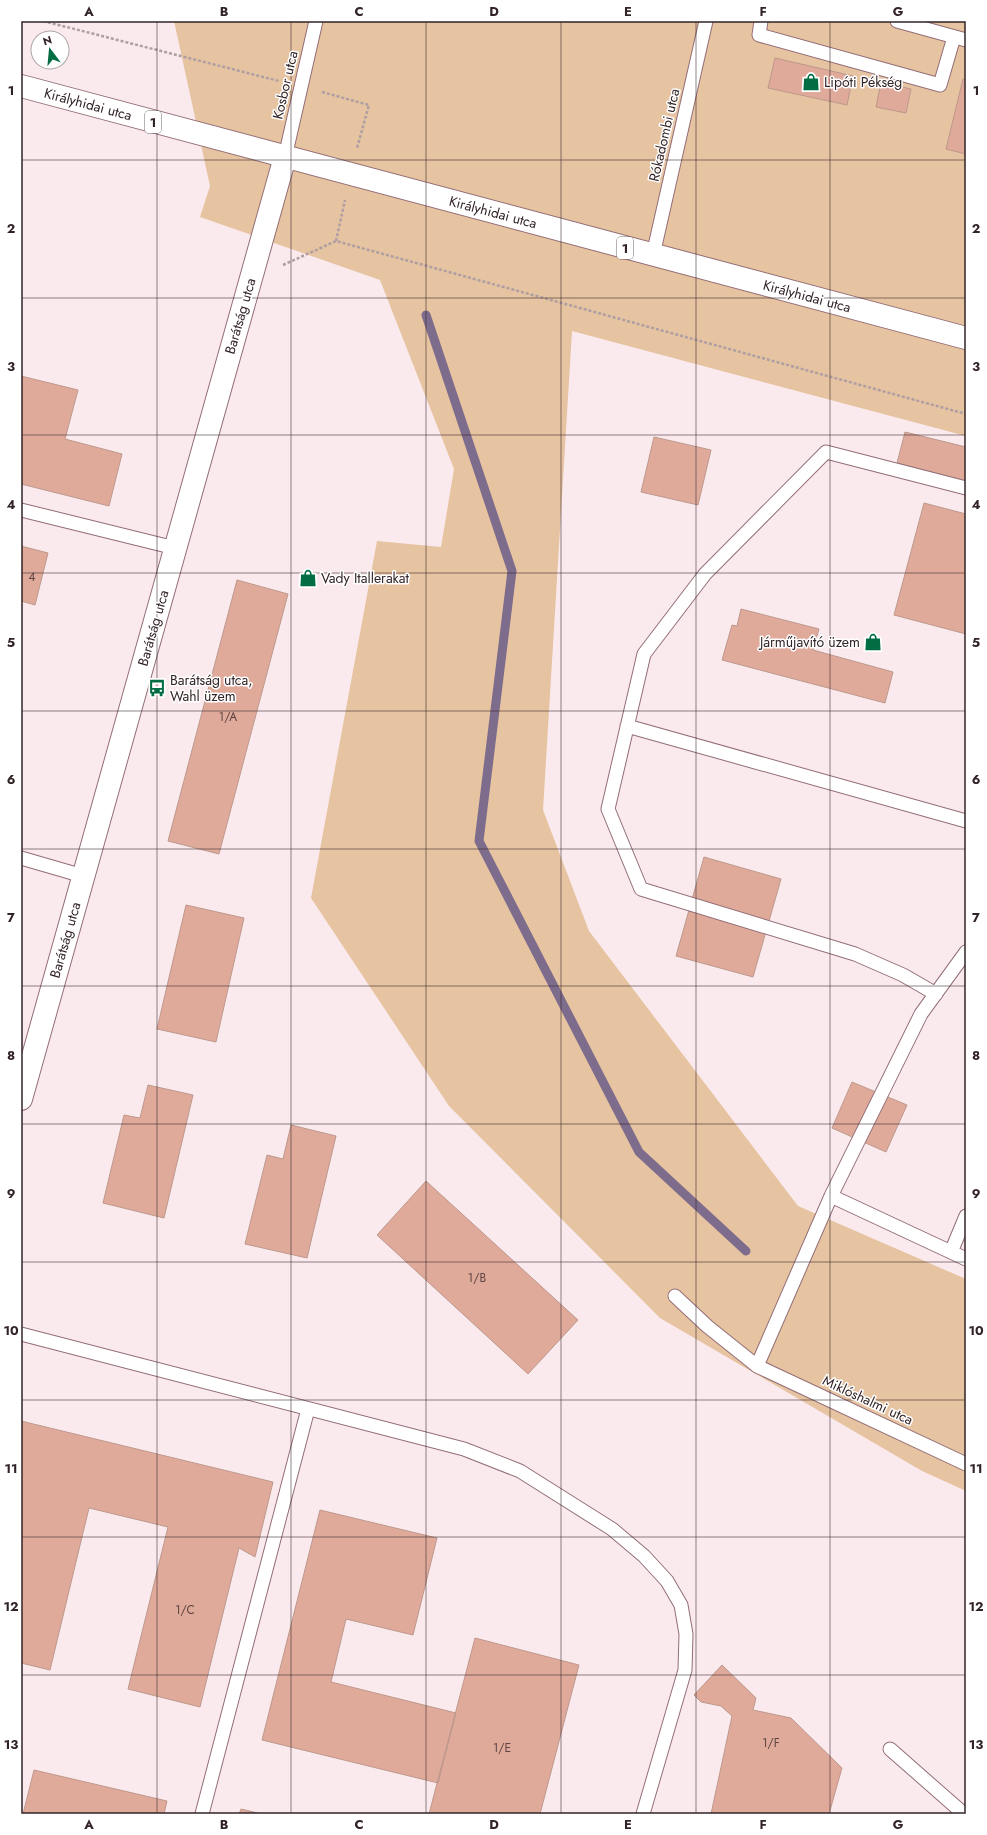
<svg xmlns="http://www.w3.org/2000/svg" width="987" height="1835" font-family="Jost,sans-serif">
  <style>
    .green { fill: #e6c3a1 }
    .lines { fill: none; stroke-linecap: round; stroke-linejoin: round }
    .stream { stroke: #7e6c8c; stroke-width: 9 }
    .building { fill: #e0aa9b; stroke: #bd988d }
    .lane-casing { stroke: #936e76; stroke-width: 15 }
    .street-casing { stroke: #936e76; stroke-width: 24 }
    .primary-casing { stroke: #936e76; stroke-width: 24 }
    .path { stroke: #af9fa2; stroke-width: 2.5; stroke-dasharray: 3 2; stroke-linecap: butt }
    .lane { stroke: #fff; stroke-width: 13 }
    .street { stroke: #fff; stroke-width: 22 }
    .primary { stroke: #fff; stroke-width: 22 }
    .grid { fill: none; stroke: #322326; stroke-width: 1; stroke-opacity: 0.55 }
    .labels { text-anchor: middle; stroke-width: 3; stroke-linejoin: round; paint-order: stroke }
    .number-label { font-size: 12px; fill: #5e4543 }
    .shield { fill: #fff; stroke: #706567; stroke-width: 1 }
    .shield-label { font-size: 13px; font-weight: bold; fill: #322326 }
    .poi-label { font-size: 14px; fill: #322326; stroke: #fff; text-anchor: start }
    .street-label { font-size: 14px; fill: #322326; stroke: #fff }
    .neatline { fill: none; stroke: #322326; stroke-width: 1.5 }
    .grid-label { font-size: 13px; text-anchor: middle; font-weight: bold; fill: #322326 }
  </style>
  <rect width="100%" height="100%" fill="#fbeaed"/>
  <path class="green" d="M174,21H966V436L572,331L543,810L589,931L798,1206L966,1279V1491L922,1471L660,1318L449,1106L311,898L377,541L441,547L454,469L380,280L200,217L210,186Z"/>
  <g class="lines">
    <path class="stream" d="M426,315L512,571L479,841L639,1152L746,1251"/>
  </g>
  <path class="building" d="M775,58L853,76L847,105L768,88Z
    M963,79L966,80V154L946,149Z
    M881,82L911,89L906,113L876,107Z
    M21,376L78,390L65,439L122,454L109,506L21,484Z
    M905,432L966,447V481L897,463Z
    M654,437L711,450L698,505L641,492Z
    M924,503L966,514V634L894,615Z
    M21,546L48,553L35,605L21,601Z
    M237,580L288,594L219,854L168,841Z
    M741,609L819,629L813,650L893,672L885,703L722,660L732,625L737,626Z
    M704,857L781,879L753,977L676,956Z
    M186,905L244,918L216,1042L157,1029Z
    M852,1082L907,1105L886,1152L832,1128Z
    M148,1085L193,1095L164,1218L103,1203L124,1115L140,1118Z
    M291,1125L336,1136L307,1258L245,1244L267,1155L283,1159Z
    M426,1181L578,1320L528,1374L377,1235Z
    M21,1421L273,1482L255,1557L239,1548L200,1707L128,1689L168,1527L89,1508L50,1670L21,1663Z
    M320,1510L437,1538L413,1635L346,1619L331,1682L456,1713L438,1783L262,1740Z
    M475,1638L579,1665L540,1814H429Z
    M722,1665L756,1698L753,1710L791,1718L842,1768L829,1814H711L732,1716L721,1706L701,1702L694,1695Z
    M34,1770L167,1801L164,1814H23Z
    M241,1809L262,1814H239Z"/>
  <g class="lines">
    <g class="lane-casing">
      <path id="lane" d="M761,21L759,35L940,85L954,37
        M897,21L966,40
        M285,157L316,21
        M653,255L706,21
        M21,510L175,548
        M627,726L966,821
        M21,858L83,876
        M936,994L903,975L855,954L641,889L608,809L644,654L705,574L826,452L966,488
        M831,1196L921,1014L966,952
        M951,1252L966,1216
        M675,1296L707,1326L757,1366L966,1464
        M21,1334L464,1449L520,1471L612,1529L644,1556L667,1581L681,1605L686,1634L685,1670L643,1814
        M757,1366L831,1196L966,1259
        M890,1749L964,1814
        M202,1814L308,1409"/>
    </g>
    <g class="street-casing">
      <path id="street" d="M21,1099L285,157"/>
    </g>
    <g class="primary-casing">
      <path id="primary" d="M21,86L966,338"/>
    </g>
    <path class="path" d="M43,21L279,81
      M322,92L369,105L357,148
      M336,241L345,200
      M283,265L336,241L966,414"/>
    <use href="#lane" class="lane"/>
    <use href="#street" class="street"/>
    <use href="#primary" class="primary"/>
  </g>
  <path class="grid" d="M157,21V1814M291,21V1814M426,21V1814M561,21V1814M696,21V1814M830,21V1814M21,160H966M21,298H966M21,435H966M21,573H966M21,711H966M21,849H966M21,986H966M21,1124H966M21,1262H966M21,1400H966M21,1537H966M21,1675H966"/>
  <defs>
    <g id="shop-bare" transform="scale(1.38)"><path d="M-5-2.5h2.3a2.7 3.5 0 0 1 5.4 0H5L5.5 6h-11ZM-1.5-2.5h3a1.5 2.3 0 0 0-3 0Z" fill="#026c43" stroke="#fff" stroke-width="2.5" paint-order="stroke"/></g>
    <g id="bus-bare" transform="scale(1.38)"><path d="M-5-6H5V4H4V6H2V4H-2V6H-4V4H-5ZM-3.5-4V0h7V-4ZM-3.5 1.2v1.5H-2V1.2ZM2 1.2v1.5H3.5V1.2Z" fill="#026c43" stroke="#fff" stroke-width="2.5" paint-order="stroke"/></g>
  </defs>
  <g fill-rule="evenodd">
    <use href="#shop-bare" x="811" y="82"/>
    <use href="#shop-bare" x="308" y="578"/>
    <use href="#shop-bare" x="873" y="642"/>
    <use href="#bus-bare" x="157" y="688"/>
  </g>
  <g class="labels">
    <g class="number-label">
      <text x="32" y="581">4</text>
      <text x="228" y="721">1/A</text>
      <text x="477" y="1282">1/B</text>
      <text x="185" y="1614">1/C</text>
      <text x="771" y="1747">1/F</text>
      <text x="502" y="1752">1/E</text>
    </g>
    <g class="shield">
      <rect x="145" y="111" width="16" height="22" rx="3"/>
      <rect x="617" y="237" width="16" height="22" rx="3"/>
    </g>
    <g class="shield-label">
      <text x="153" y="127">1</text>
      <text x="625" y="253">1</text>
    </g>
    <g class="poi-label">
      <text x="824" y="87">Lipóti Pékség</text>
      <text x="321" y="583">Vady Itallerakat</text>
      <text x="860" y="647" text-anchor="end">Járműjavító üzem</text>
      <text x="170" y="685">Barátság utca,<tspan x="170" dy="16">Wahl üzem</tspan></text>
    </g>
    <g class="street-label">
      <text transform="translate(285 85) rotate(-77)" y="5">Kosbor utca</text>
      <text transform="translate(88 104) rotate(15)" y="5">Királyhidai utca</text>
      <text transform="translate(664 135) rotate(-77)" y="5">Rókadombi utca</text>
      <text transform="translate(493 212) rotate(15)" y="5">Királyhidai utca</text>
      <text transform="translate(807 296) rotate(15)" y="5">Királyhidai utca</text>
      <text transform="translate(240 316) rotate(-74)" y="5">Barátság utca</text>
      <text transform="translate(153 628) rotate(-74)" y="5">Barátság utca</text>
      <text transform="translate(65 940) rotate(-74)" y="5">Barátság utca</text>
      <text transform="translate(868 1400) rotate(25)" y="5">Miklóshalmi utca</text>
    </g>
  </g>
  <rect width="987" height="1835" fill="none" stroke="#ffffff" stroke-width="44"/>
  <g transform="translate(50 50) rotate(344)"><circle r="19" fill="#ffffff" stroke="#ada7a8"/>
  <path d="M0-3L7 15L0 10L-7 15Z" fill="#026c43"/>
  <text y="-6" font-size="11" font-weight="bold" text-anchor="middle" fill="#322326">N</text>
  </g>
  <rect x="22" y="22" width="943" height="1791" class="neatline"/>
  <g class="grid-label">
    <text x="89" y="16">A</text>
    <text x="224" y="16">B</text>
    <text x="359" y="16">C</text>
    <text x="494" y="16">D</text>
    <text x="628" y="16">E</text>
    <text x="763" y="16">F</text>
    <text x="898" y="16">G</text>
    <text x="11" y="95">1</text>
    <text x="976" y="95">1</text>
    <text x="11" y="233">2</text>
    <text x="976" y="233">2</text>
    <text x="11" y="371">3</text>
    <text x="976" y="371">3</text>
    <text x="11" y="509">4</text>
    <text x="976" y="509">4</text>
    <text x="11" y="647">5</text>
    <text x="976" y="647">5</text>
    <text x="11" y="784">6</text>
    <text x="976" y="784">6</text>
    <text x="11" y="922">7</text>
    <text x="976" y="922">7</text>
    <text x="11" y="1060">8</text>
    <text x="976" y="1060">8</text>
    <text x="11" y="1198">9</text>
    <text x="976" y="1198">9</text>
    <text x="11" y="1335">10</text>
    <text x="976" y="1335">10</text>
    <text x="11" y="1473">11</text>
    <text x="976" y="1473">11</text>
    <text x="11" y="1611">12</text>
    <text x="976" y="1611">12</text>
    <text x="11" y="1749">13</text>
    <text x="976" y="1749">13</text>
    <text x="89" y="1829">A</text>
    <text x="224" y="1829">B</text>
    <text x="359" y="1829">C</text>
    <text x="494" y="1829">D</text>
    <text x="628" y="1829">E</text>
    <text x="763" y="1829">F</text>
    <text x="898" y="1829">G</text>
  </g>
</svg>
